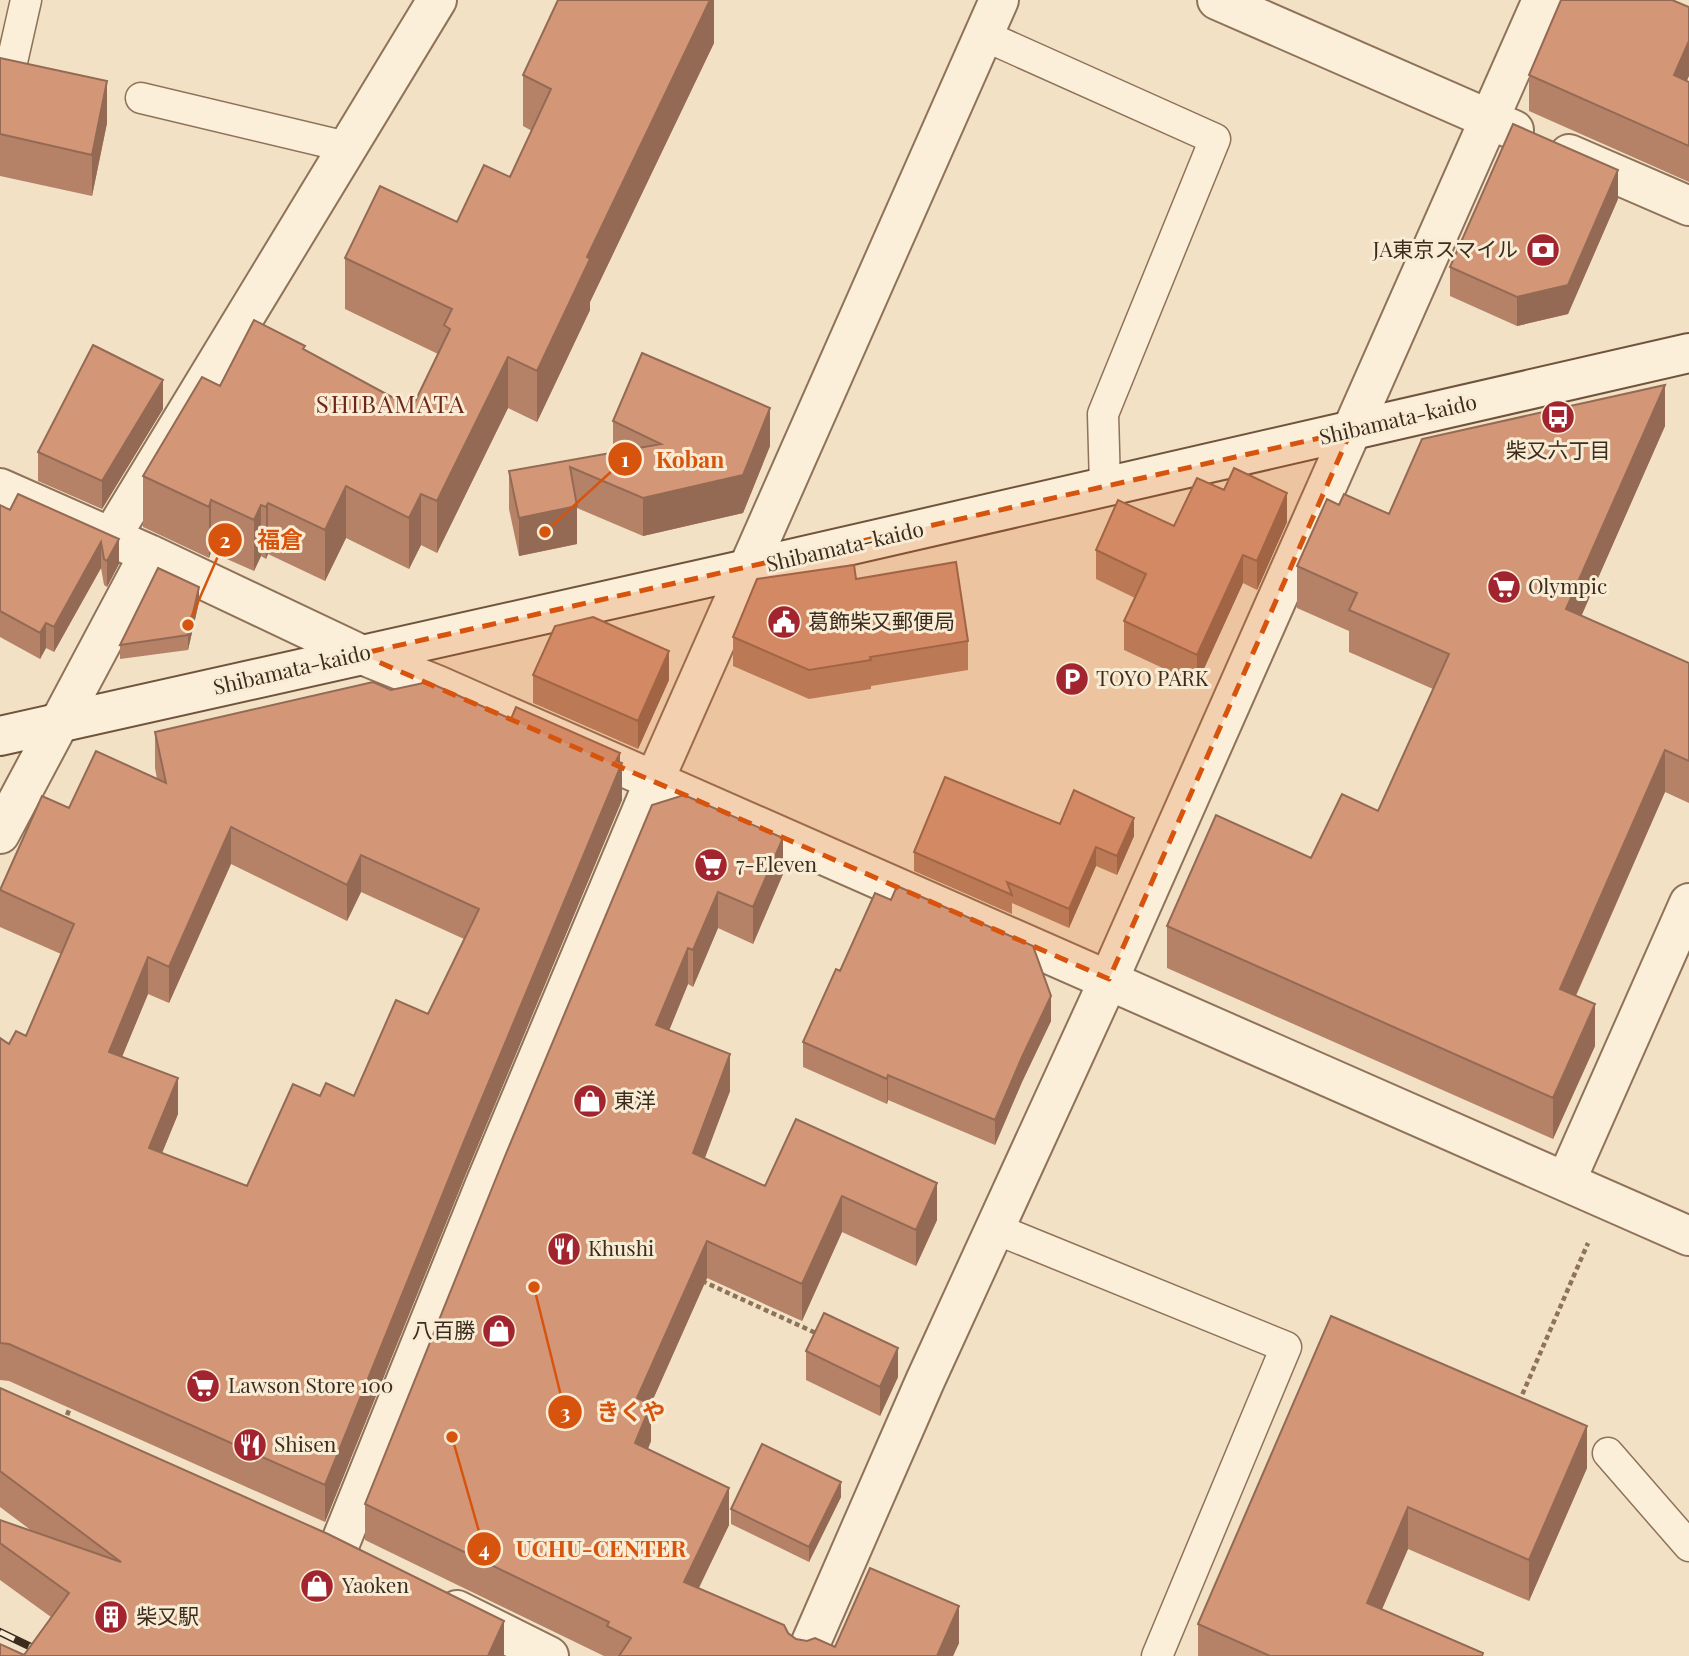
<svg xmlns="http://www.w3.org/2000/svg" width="1689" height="1656" font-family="'Playfair Display','Noto Sans JP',serif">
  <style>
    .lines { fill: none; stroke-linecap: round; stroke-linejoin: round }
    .service-casing { stroke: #8e7259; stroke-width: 33 }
    .minor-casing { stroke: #8e7259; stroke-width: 42 }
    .tertiary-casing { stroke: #8e7259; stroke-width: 42 }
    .secondary-casing { stroke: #70533c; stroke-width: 42 }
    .path { stroke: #8e7259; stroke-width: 4.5; stroke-dasharray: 5 3.5; stroke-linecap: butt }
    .service { stroke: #fbefd9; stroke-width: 30 }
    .minor { stroke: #fbefd9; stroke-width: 38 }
    .tertiary { stroke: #fbefd9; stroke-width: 38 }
    .secondary { stroke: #fbefd9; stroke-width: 38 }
    .rail-casing { stroke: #3d2b1e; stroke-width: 8 }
    .rail { stroke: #f8ecd5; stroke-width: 5; stroke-dasharray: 16; stroke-linecap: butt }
    .wall { fill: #b58267; fill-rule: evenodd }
    .shaded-wall { fill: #946a54 }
    .building { fill: #d39778; stroke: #946a54; stroke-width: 2; fill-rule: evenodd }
    .marked { fill: #d7540e; fill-opacity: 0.2; stroke: #d7540e; stroke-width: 5; stroke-dasharray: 14 9; stroke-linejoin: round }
    .labels { text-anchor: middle; stroke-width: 6; stroke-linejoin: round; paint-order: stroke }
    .poi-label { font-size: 21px; fill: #3d2b1e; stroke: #f8ecd5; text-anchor: start }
    .street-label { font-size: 21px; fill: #3d2b1e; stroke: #f8ecd5 }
    .quarter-label { font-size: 24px; letter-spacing: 2px; fill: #6d251a; stroke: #f8ecd5 }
    .leader { fill: none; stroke: #d7540e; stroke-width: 2.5 }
    .callout-dot { fill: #d7540e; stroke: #f8ecd5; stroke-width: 2.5 }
    .mark-label { font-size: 21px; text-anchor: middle; font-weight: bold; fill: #fff }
    .callout-label { font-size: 23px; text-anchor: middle; font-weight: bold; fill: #d7540e; stroke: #f8ecd5; stroke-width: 6; stroke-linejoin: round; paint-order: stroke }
  </style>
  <rect width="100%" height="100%" fill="#f2e1c5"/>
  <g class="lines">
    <g class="service-casing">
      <path id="service" d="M983,35L1215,139L1103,414L1105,486
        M12,62L26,0
        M141,98L347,147
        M996,1229L1286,1347L1157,1656
        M1608,1453L1689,1546"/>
    </g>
    <g class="minor-casing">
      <path id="minor" d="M1217,0L1514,130
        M1569,154L1689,206
        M0,488L149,554L360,654
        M111,537L437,0
        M0,834L149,554
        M1566,1181L1689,903
        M337,1551L485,1184L654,781L999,0
        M457,1610L549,1656
        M805,1656L925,1381L1109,979L1542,0"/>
    </g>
    <g class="tertiary-casing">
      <path id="tertiary" d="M360,654L437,685L1689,1236"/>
    </g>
    <g class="secondary-casing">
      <path id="secondary" d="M0,736L747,569L1689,353"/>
    </g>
    <path class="path" d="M702,1281L818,1334
      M1519,1402L1588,1243
      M64,1423L71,1405"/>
    <use href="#service" class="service"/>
    <use href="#minor" class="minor"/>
    <use href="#tertiary" class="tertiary"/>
    <use href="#secondary" class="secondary"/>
    <g class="rail-casing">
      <path id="rail" d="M0,1632L50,1656"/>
    </g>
    <use href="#rail" class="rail"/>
  </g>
  <path class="wall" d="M714,0V43L590,302V310L537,422L508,408L437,553L421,545L409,569L346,538L325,581L268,554L266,559L261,556L254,571L211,552L209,558L143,527V476L220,386L305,350L412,408L438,354L345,309V258L457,222L510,177L532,131L523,126V75Z
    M0,58L107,123L92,196L0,176Z
    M1529,75L1689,82V182L1529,111Z
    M1618,199L1568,314L1517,326L1450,296V267Z
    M163,409L102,509L38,481V452Z
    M613,421L770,446L743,513L643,536L577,508V544L519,556L509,509V471L613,453Z
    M1665,426L1581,616L1689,663V803L1665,792L1576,996L1595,1046L1553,1139L1167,968V926L1311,858L1378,811L1433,689L1349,652V631L1297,608V566L1339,505L1389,514Z
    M0,505L10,510L119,539V564L107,587L104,585L101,568L54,652L46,648L40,659L0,637Z
    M1287,522L1257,590L1243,583L1197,684L1124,650V621L1135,598L1096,579V550Z
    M856,579L968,641V670L871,686V689L809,699L733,666V637Z
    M199,602L188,650L120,659V645Z
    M533,675L669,680L638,749L533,703Z
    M391,690L511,719L620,762L622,800L465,1176L325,1522L9,1381L0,1380V1038L9,1044L26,1036L61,954L0,927V890L69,808L157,779L155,768V732ZM231,864L347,921L361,892L464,939L428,1014L354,1096H320L247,1186L162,1153L178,1114L122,1057L148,994L169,1003Z
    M652,805L783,874L753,944L718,928L693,987L688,984L669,1031L730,1091L704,1158L765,1186L796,1119L937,1220L916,1266L842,1232L802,1321L707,1278L651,1404V1441L648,1449L729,1525L699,1588L788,1633L796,1639L835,1647L959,1643L953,1656H604L365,1540V1504Z
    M1060,824L1134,836L1117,875L1096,866L1069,928L1012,903V914L914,871V852Z
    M840,971L1051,1021L1022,1082L995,1145L888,1100L887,1104L803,1067V1042Z
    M1331,1316L1587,1468L1529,1601L1408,1549L1382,1609L1483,1656H1198V1624Z
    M806,1351L898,1377L880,1416L806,1380Z
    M0,1388L504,1656L24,1655L51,1617L0,1580V1520L32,1531L0,1507Z
    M841,1497L809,1562L731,1524V1509Z"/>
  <path class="shaded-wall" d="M710,0H714V43L590,302V310L537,422V371L587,257Z
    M1689,41V76L1674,111V75Z
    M107,81V123L92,196V155Z
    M1618,170V199L1568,314L1517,326V297Z
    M508,357V408L437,553V501Z
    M163,380V409L102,509V481Z
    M1665,385V426L1566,651V609Z
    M770,408V446L743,513L643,536V498Z
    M346,486V538L325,581V530Z
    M1287,493V522L1257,590V561Z
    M421,494V545L409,569V518Z
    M211,500V552L209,558V507Z
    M268,503V554L266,559V507Z
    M261,505V556L254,571V520Z
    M577,506V544L519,556V518Z
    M119,539V564L107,587V561Z
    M101,542V568L54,652V627Z
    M1243,555V583L1197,684V655Z
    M199,587V602L188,650V635Z
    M46,623V648L40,659V633Z
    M669,651V680L638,749V721Z
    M1665,750V792L1560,1031V989Z
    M620,753V769L622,763V800L465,1176L325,1522V1485Z
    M1134,818V836L1117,875V856Z
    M231,827V864L169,1003V967Z
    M783,838V874L753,944V907Z
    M1096,847V866L1069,928V909Z
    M361,855V892L347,921V885Z
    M718,892V928L693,987V950Z
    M688,948V984L656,1062V1025Z
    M148,957V994L109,1088V1052Z
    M1051,996V1021L1022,1082L995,1145V1120L1022,1057Z
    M1595,1004V1046L1553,1139V1098Z
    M730,1054V1091L693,1190V1153Z
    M888,1075V1100L887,1104V1079Z
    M178,1078V1114L149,1185V1148Z
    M937,1183V1220L916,1266V1230Z
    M842,1196V1232L802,1321V1284Z
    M707,1241V1278L637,1435V1398Z
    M898,1348V1377L880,1416V1387Z
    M651,1404V1441L635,1479V1443Z
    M1587,1426V1468L1529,1601V1560Z
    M841,1482V1497L809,1562V1547Z
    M729,1488V1525L684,1618V1582Z
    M1408,1507V1549L1367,1644V1603Z
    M959,1606V1643L953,1656H937Z
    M504,1621V1656H488Z"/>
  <path class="building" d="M558,0H710L587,257L590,259L537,371L508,357L437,501L421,494L409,518L346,486L325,530L268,503L266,507L261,505L254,520L211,500L209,507L143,476L202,377L220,386L254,320L305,346L303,349L412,408L450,329L444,325L452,309L345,258L380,186L457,222L484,165L510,177L551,89L523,75Z
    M1561,0H1672L1689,7V41L1674,75L1689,82V146L1529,75Z
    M0,58L107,81L92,155L0,134Z
    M1513,124L1618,170L1568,285L1517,297L1450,267Z
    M93,345L163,380L102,481L38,452Z
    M642,353L770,408L743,475L643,498L570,467L577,506L519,518L509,471L661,444L613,421Z
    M1665,385L1566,609L1689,663V761L1665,750L1560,989L1595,1004L1553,1098L1167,926L1216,815L1311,858L1342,794L1378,811L1449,654L1349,610L1357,593L1297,566L1327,499L1339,505L1344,494L1389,514L1422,439Z
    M1234,468L1287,493L1257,561L1243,555L1197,655L1124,621L1146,574L1096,550L1118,500L1174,526L1197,478L1224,490Z
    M18,494L119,539L107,561L104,559L101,542L54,627L46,623L40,633L0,611V505L10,510Z
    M956,562L968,641L870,657L871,660L809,670L733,637L757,579L854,565L856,579Z
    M158,568L199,587L188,635L120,645Z
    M593,617L669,651L638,721L533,675L555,626Z
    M373,682L391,690L428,682L511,719L516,707L620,753L616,761L622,763L465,1139L325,1485L9,1344L0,1343V1038L9,1044L16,1031L26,1036L74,924L0,890L42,796L69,808L96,751L166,783L155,732ZM231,827L347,885L361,855L479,909L428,1014L396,1000L354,1096L326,1083L320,1096L293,1084L247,1186L149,1148L178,1078L109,1052L148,957L169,967Z
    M945,777L1060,824L1074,790L1134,818L1117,856L1096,847L1069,909L1007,882L1012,895L914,852Z
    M684,795L783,838L753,907L718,892L693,950L688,948L656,1025L730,1054L693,1153L765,1186L796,1119L937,1183L916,1230L842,1196L802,1284L707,1241L637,1398L651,1404L635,1443L729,1488L684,1582L784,1625L788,1633L796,1639L807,1641L815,1638L835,1647L870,1568L959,1606L937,1656H619L631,1638L607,1626L609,1622L365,1504L505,1156L652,805Z
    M897,886L1033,946L1051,996L1022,1057L995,1120L888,1075L887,1079L803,1042L836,969L840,971L875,893L891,900Z
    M824,1313L898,1348L880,1387L806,1351Z
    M1331,1316L1587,1426L1529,1560L1408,1507L1367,1603L1483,1653L1482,1656H1270L1198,1624Z
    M0,1388L328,1534L504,1621L488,1656H0V1644L24,1655L69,1593L0,1543V1520L121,1562L0,1471Z
    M762,1444L841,1482L809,1547L731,1509Z"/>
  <path class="marked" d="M1351,431L1109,979L360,654Z"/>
  <defs>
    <g id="bank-disc" transform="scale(1.75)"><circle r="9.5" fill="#a2242e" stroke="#f8ecd5"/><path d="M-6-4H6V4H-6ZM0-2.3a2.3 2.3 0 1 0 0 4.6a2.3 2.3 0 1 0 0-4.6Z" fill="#fff"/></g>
    <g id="bus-disc" transform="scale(1.75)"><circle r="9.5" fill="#a2242e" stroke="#f8ecd5"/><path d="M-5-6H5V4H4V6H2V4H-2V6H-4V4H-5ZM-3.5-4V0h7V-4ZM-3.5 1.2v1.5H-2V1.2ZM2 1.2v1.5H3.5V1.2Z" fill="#fff"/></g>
    <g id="supermarket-disc" transform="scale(1.75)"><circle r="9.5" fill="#a2242e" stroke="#f8ecd5"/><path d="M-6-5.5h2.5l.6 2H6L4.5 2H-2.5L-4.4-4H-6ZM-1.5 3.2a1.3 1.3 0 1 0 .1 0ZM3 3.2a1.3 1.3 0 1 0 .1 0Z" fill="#fff"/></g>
    <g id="civic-disc" transform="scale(1.75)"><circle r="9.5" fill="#a2242e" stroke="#f8ecd5"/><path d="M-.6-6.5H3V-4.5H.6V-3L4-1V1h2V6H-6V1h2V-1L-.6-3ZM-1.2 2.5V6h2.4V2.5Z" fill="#fff"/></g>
    <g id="parking-disc" transform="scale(1.75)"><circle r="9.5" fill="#a2242e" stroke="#f8ecd5"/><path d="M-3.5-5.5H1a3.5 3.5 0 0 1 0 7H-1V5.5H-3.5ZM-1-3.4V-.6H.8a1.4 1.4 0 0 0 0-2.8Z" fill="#fff"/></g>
    <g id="shop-disc" transform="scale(1.75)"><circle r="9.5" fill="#a2242e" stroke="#f8ecd5"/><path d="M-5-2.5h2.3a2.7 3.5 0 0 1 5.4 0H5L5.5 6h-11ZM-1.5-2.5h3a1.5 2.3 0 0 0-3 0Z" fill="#fff"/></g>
    <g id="restaurant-disc" transform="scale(1.75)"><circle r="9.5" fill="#a2242e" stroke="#f8ecd5"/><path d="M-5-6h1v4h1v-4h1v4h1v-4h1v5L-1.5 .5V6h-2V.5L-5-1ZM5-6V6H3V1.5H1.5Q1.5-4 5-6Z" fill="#fff"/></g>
    <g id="building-disc" transform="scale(1.75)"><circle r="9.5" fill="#a2242e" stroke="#f8ecd5"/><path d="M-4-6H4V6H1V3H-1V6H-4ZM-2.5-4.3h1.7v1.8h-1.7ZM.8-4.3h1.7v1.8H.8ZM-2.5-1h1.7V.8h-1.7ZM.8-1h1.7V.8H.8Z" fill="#fff"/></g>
  </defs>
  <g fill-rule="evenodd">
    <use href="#bank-disc" x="1543" y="250"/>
    <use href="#bus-disc" x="1558" y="417"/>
    <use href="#supermarket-disc" x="1504" y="587"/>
    <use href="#civic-disc" x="784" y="622"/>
    <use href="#parking-disc" x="1072" y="679"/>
    <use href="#supermarket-disc" x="711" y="865"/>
    <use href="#shop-disc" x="590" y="1101"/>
    <use href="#restaurant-disc" x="564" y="1249"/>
    <use href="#shop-disc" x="499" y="1331"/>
    <use href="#supermarket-disc" x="203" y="1386"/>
    <use href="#restaurant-disc" x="250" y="1445"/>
    <use href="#shop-disc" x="317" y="1586"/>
    <use href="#building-disc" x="111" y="1617"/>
  </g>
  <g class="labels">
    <g class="poi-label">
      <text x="1518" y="257" text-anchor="end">JA東京スマイル</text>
      <text x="1558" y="458" text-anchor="middle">柴又六丁目</text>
      <text x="1528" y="594">Olympic</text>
      <text x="808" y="629">葛飾柴又郵便局</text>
      <text x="1096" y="686">TOYO PARK</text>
      <text x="736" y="872">7-Eleven</text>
      <text x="614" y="1108">東洋</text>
      <text x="588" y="1256">Khushi</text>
      <text x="475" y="1338" text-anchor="end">八百勝</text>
      <text x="228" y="1393">Lawson Store 100</text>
      <text x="274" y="1452">Shisen</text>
      <text x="342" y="1593">Yaoken</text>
      <text x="136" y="1624">柴又駅</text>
    </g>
    <g class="street-label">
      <text transform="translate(1398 420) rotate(-13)" y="7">Shibamata-kaido</text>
      <text transform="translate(845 547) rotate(-13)" y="7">Shibamata-kaido</text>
      <text transform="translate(292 670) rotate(-13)" y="7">Shibamata-kaido</text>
    </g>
    <g class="quarter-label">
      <text x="391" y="413">SHIBAMATA</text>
    </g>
  </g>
  <path class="leader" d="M545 532L625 459M188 625L225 540M534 1287L565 1412M452 1437L484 1549"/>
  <g class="callout-dot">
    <circle cx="545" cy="532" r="7"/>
    <circle cx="188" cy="625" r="7"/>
    <circle cx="534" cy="1287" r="7"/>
    <circle cx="452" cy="1437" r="7"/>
    <circle cx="625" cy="459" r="18"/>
    <circle cx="225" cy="540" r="18"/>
    <circle cx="565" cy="1412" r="18"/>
    <circle cx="484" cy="1549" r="18"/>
  </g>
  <g class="mark-label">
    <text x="625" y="467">1</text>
    <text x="225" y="548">2</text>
    <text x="565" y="1420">3</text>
    <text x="484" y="1557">4</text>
  </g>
  <g class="callout-label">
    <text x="690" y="468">Koban</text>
    <text x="280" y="548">福倉</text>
    <text x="631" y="1420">きくや</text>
    <text x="601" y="1557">UCHU-CENTER</text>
  </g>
</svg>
